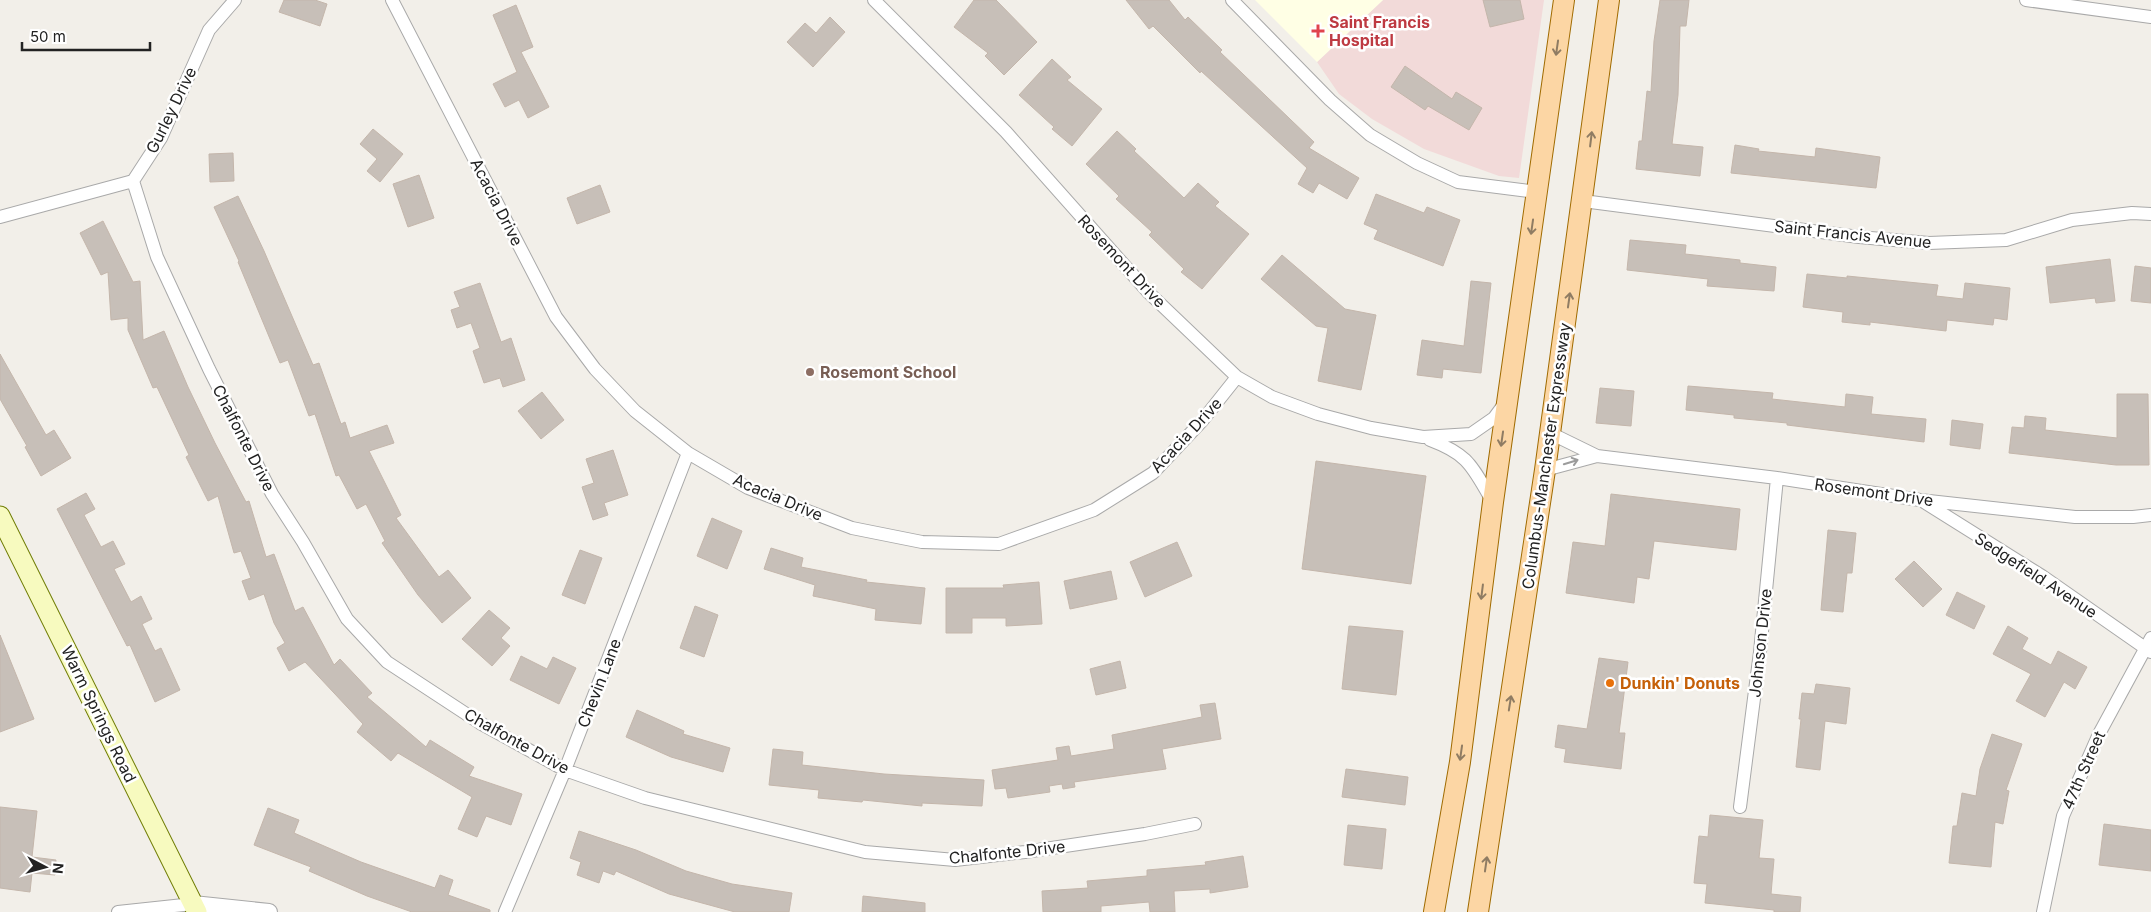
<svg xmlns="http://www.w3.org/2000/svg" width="2151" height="912" font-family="Inter,sans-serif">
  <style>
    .commercial { fill: #f2dad9 }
    .education { fill: #ffffe5 }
    .building { fill: #c7bfb8; stroke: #c4b6ab }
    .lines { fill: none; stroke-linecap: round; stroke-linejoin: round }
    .minor-casing { stroke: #a9a9a9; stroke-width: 14 }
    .tertiary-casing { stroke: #a9a9a9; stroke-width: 18 }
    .secondary-casing { stroke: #707d05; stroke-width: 21 }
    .primary-casing { stroke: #a06b00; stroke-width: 22 }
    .minor { stroke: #fff; stroke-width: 12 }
    .tertiary { stroke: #fff; stroke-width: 16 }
    .secondary { stroke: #f7fabf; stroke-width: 19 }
    .primary { stroke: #fcd6a4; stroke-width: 20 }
    .oneway { stroke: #8f7c63 }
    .oneway2 { stroke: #9c9c9c }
    .health-dot { fill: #e0444e; stroke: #fff; stroke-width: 2 }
    .education-dot { fill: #8d6e63; stroke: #fff; stroke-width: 2 }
    .food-dot { fill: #e8710a; stroke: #fff; stroke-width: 2 }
    .labels { text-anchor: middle; stroke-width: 5; stroke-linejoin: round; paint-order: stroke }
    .health-label { font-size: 16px; font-weight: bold; fill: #be3a42; stroke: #fff; text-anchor: start }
    .street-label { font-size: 16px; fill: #222; stroke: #fff }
    .education-label { font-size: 16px; font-weight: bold; fill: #785e54; stroke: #fff; text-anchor: start }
    .food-label { font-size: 16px; font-weight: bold; fill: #c56008; stroke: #fff; text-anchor: start }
  </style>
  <rect width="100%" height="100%" fill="#f2efe9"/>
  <path class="commercial" d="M1383,0H1544L1519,178L1499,176L1424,149L1372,119L1339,94L1317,62Z"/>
  <path class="education" d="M1255,0H1383L1317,62Z"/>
  <path class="building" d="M284,0H315L327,4L320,26L279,12Z
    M974,0H996L1037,42L1004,75L985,56L988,53L954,27Z
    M1126,0H1169L1185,20L1188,17L1222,50L1220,52L1314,142L1309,148L1359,178L1347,199L1319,183L1313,193L1298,184L1307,168L1201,71L1200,73L1153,26L1149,29Z
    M1483,0H1520L1524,19L1490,27Z
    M1660,0H1689L1686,26H1680L1678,95L1672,144L1703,147L1700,176L1636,169L1639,141H1642L1647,91L1651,92L1654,41Z
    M516,5L533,47L521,52L549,107L528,118L519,100L505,107L493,84L517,72L493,15Z
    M830,17L845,32L813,67L787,42L805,23L816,33Z
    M1052,59L1071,77L1067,80L1102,109L1072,146L1052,129L1054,127L1019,95Z
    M1405,66L1452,99L1456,92L1482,108L1469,130L1428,106L1425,110L1391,87Z
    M373,129L403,154L380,182L367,171L377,159L360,144Z
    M1117,131L1136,149L1134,151L1184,198L1198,183L1219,202L1215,206L1249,234L1202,289L1181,272L1184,269L1149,235L1152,232L1116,199L1119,196L1086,164Z
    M1735,145L1759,149L1758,151L1815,157L1816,148L1880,157L1876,188L1731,173Z
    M233,153L234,181L210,182L209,154Z
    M419,175L434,218L408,227L393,184Z
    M600,185L610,212L577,224L567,198Z
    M1376,194L1424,213L1427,207L1460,220L1443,266L1374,239L1378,230L1364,224Z
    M238,196L264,251L313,365L319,363L341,424L345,422L350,438L387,425L394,443L369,451L401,515L396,518L439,577L448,570L471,598L442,623L418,595L382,543L385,541L366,504L357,509L339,475L336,476L315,414L309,416L288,360L280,363L238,262L239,261L214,207Z
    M103,221L133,282L140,281L143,340L164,331L188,387L215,443L246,502L249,501L266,557L274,554L295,611L303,607L334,665L340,659L372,693L367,697L426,747L430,740L474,767L469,776L522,794L511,825L486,816L477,837L458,829L472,797L398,753L391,761L357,732L363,724L305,662L289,671L277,648L285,643L274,623L264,594L249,600L242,581L251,578L241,551L234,553L218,496L208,501L186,457L189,455L157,387L153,388L128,330V318L111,320L108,272L101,275L80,233Z
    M1630,240L1686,245L1685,254L1740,260V263L1776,267L1774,291L1707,286L1708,279L1627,270Z
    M1282,255L1345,309L1376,315L1361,390L1318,381L1328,328L1316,326L1261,279Z
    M2110,259L2115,301L2096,303L2095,298L2050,303L2046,267Z
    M2135,266L2151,268V303L2131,301Z
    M1807,274L1847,278V276L1938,285L1936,296L1963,299L1965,283L2010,288L2007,320L1994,318L1993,325L1947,320L1946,331L1870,322V325L1842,322L1843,312L1803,307Z
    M1471,281L1491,283L1481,373L1443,369L1442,378L1417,375L1422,340L1464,346Z
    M480,283L501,342L511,338L525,380L503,387L500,378L484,383L473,351L480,348L471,323L457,328L451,310L460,307L454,292Z
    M0,354L46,435L54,430L71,458L41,476L25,447L27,446L0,399Z
    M1688,386L1773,393L1772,399L1845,407L1846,394L1873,397L1871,414L1926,419L1924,442L1787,425V423L1734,418V415L1686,410Z
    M1600,388L1634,391L1631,426L1596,423Z
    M542,392L564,420L541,439L518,411Z
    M2117,394H2148L2149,465H2116L2009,453L2012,427L2024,428L2025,416L2046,418L2045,430L2117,438Z
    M1952,420L1983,424L1980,449L1950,445Z
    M613,450L628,495L604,503L608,515L593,520L582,487L594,483L586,459Z
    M1316,461L1426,476L1411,584L1302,569Z
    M86,493L95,509L84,515L101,547L113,541L125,564L114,569L131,602L141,596L152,619L142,624L155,651L161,648L180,690L155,702L130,645L127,646L57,509Z
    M1611,494L1740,509L1736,550L1654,541L1649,579L1637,577L1634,603L1566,593L1573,542L1605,546Z
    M712,518L742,531L727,569L697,556Z
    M1828,530L1856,533L1852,573H1847L1843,612L1821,610Z
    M1177,542L1192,576L1145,597L1130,562Z
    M771,548L803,558L801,567L867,580L866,582L925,588L921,624L875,620L876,609L813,596L815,585L764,569Z
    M580,550L602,558L585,604L562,595Z
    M1914,561L1942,589L1923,607L1895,579Z
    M1111,571L1117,599L1070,609L1064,581Z
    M1039,582L1042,624L1006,626V618H972V633H946V588H1004L1003,585Z
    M1957,592L1985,606L1974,629L1946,615Z
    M695,606L718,615L704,657L680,648Z
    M489,610L510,628L501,638L510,646L492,666L462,639Z
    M1349,626L1403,631L1396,695L1342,689Z
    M2008,626L2028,638L2022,649L2051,665L2058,651L2087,667L2075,689L2064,682L2045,717L2016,701L2031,674L1993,654Z
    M0,635L34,719L0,732Z
    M521,656L547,669L553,657L576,668L559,704L510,680Z
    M1599,658L1628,662L1619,733H1625L1621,769L1564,762L1566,749L1555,747L1558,725L1587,729Z
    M1120,661L1126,688L1096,695L1090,669Z
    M1816,684L1850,688L1846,724L1825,721L1820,770L1796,767L1801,719H1799L1802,693L1814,694Z
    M1215,703L1221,739L1162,749L1166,769L1074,782L1075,787L1063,789L1062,784L1049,786L1050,792L1008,798L1006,788L995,789L992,770L1058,760L1056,748L1069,746L1071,756L1114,749L1112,735L1202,717L1200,705Z
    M637,710L684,731L683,734L730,748L723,772L671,757L626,737Z
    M1992,734L2022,744L2006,790L2009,791L2003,824L1995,822L1991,867L1949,863L1953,826H1957L1962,793L1976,796L1980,769Z
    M773,749L803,752L802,765L884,774L984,780L982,806L922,803V806L863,800L862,802L818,798L819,790L769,785Z
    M1346,769L1408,777L1405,805L1342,797Z
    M0,807L37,811L32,857L56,860L55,875L32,873L30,892L0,888Z
    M268,808L299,820L294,833L361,862L435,888L440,875L453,880L448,895L490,910V912H412L367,896L309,871L311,867L254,845Z
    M1710,815L1763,820L1759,858L1774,859L1771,894L1801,897L1800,912H1774V910L1705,903L1707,884L1694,883L1699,836L1708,837Z
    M2104,824L2151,830V871L2099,865Z
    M1348,825L1386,829L1382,869L1344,865Z
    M579,831L636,850L686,871L732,884L792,893L789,912H735L669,894L616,871L614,875L603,871L599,883L577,875L581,862L570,858Z
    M1243,856L1248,887L1210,893V889L1174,891L1175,912H1150L1149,902L1101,906V912H1043L1042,891L1088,888L1087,881L1147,876V870L1206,865L1205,862Z
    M863,896L925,903V912H862Z"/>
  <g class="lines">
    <g class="minor-casing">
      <path id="minor" d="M392,0L556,317L595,369L635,411L688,453L748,488L852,528L922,542L999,544L1094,510L1153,473L1202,421L1237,377
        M874,0L1006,132L1149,293L1237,377L1272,397L1318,414L1371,428L1423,437L1471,434L1494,418L1505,403
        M1232,0L1330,100L1370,135L1417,163L1458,182L1537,192
        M2026,0L2151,17
        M133,181L157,257L209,369L272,494L303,542L347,619L387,662L480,723L565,770L645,798L865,852L955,860L1025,852L1145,834L1195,824
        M1583,201L1859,237L1929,243L2006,240L2072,220L2132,213L2151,214
        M0,217L133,181L161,138L209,30L235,0
        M1550,433L1597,456L1777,478L1920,500L2075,517H2133L2151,515
        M1430,440C1470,455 1472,467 1493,502
        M1545,470L1597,456
        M1924,502L2042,576L2151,652
        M1740,807L1760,652L1777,478
        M118,912L193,904
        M505,912L565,770L688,453
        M2043,912L2063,816L2099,734L2151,638"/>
    </g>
    <g class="tertiary-casing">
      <path id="tertiary" d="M193,904L269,912"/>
    </g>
    <g class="secondary-casing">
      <path id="secondary" d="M0,516L197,912"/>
    </g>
    <g class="primary-casing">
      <path id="primary" d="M1434,912L1460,762L1493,502L1564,0
        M1478,912L1545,470L1609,0"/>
    </g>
    <use href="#minor" class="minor"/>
    <use href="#tertiary" class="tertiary"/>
    <use href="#secondary" class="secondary"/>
    <use href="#primary" class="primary"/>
  </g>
  <defs><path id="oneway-shaft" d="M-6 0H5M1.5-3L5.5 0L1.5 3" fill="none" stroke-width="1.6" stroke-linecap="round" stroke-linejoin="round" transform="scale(1.25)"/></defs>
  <g class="oneway">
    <use href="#oneway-shaft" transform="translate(1557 48) rotate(98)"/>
    <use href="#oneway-shaft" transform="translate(1591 139) rotate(-83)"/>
    <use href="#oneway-shaft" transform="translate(1532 227) rotate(98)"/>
    <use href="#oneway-shaft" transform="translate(1569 300) rotate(-82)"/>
    <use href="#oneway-shaft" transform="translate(1502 439) rotate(98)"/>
    <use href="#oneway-shaft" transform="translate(1482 592) rotate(97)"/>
    <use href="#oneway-shaft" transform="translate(1510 703) rotate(-81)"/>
    <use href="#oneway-shaft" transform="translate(1461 753) rotate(98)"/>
    <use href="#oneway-shaft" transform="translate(1486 864) rotate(-82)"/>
  </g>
  <use class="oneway2" href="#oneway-shaft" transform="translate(1571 462) rotate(-17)"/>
  <path class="health-dot" d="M1315.5 23.5h5v5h5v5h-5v5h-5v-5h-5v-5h5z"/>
  <circle class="education-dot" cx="810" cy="372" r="5"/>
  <circle class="food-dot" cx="1610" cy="683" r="5"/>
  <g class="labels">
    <g class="health-label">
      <text x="1329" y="28">Saint Francis<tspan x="1329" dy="18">Hospital</tspan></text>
    </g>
    <g class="street-label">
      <text transform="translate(171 110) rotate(-64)" y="6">Gurley Drive</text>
      <text transform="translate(497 202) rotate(63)" y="6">Acacia Drive</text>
      <text transform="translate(1853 234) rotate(6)" y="6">Saint Francis Avenue</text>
      <text transform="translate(1122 261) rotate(47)" y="6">Rosemont Drive</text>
      <text transform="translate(1186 435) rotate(-47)" y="6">Acacia Drive</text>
      <text transform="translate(244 438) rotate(63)" y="6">Chalfonte Drive</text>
      <text transform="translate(1546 456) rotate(-82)" y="6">Columbus-Manchester Expressway</text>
      <text transform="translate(1874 492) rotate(8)" y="6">Rosemont Drive</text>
      <text transform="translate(778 497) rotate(23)" y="6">Acacia Drive</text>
      <text transform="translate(2036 575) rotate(33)" y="6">Sedgefield Avenue</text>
      <text transform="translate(1760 643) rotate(-84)" y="6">Johnson Drive</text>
      <text transform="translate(599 683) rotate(-69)" y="6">Chevin Lane</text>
      <text transform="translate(99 714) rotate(64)" y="6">Warm Springs Road</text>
      <text transform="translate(517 741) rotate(29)" y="6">Chalfonte Drive</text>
      <text transform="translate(2083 770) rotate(-66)" y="6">47th Street</text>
      <text transform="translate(1007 852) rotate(-6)" y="6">Chalfonte Drive</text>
    </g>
    <g class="education-label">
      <text x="820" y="378">Rosemont School</text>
    </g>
    <g class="food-label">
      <text x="1620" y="689">Dunkin' Donuts</text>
    </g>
  </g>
  <g transform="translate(45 867) rotate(96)" stroke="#ffffff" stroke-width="4" paint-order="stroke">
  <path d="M0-4L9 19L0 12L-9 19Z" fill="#222222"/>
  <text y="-8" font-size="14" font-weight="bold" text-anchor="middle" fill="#222222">N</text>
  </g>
  <path d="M22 42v8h128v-8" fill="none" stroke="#222222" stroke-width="2.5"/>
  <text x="30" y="42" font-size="15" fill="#222222" stroke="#ffffff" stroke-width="4" paint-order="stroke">50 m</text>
</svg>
